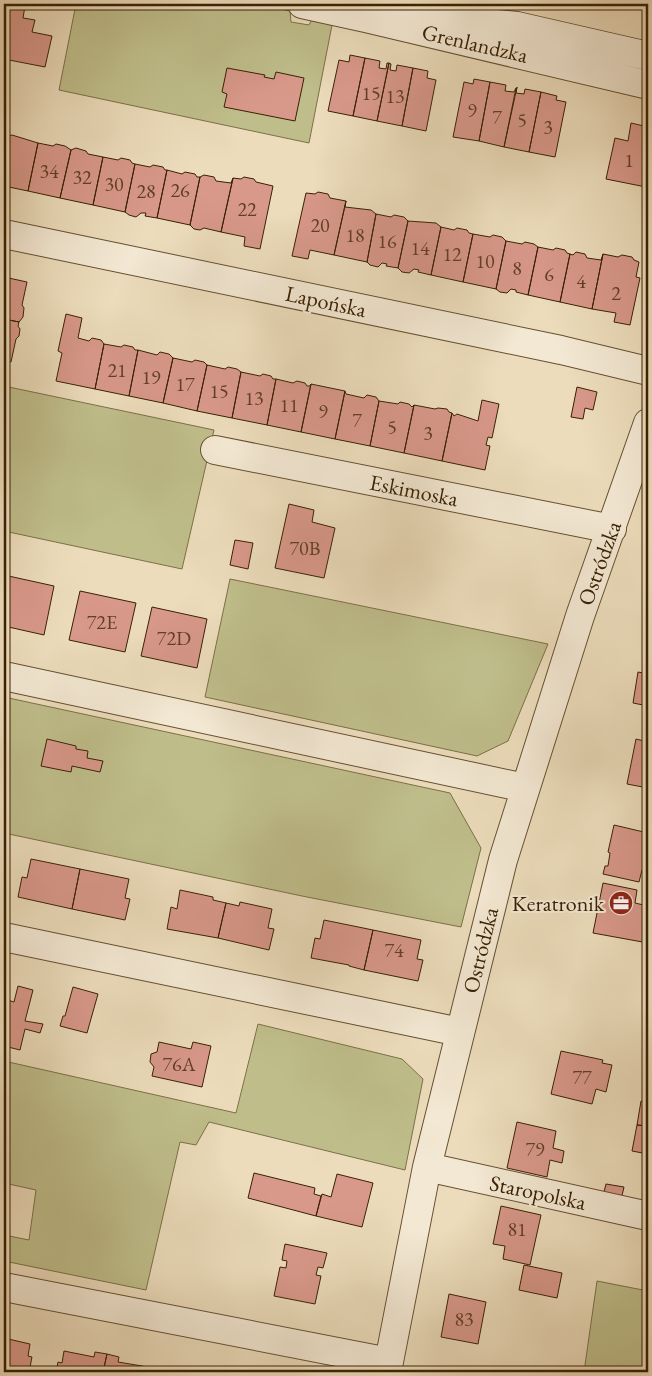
<svg xmlns="http://www.w3.org/2000/svg" width="652" height="1376" font-family="'EB Garamond',serif">
  <style>
    .green { fill: #bfbe8b; stroke: #7c7047 }
    .building { fill: #d8988a; stroke: #392103 }
    .lines { fill: none; stroke-linecap: round; stroke-linejoin: round }
    .minor-casing { stroke: #665031; stroke-width: 30 }
    .minor { stroke: #f3e8d3; stroke-width: 28 }
    .labels { text-anchor: middle; stroke-width: 4; stroke-linejoin: round; paint-order: stroke }
    .number-label { font-size: 20px; fill: #613f25 }
    .street-label { font-size: 22px; fill: #392103; stroke: #f3e8d3 }
    .poi-label { font-size: 22px; fill: #392103; stroke: #f3e8d3; text-anchor: end }
  </style>
  <rect width="100%" height="100%" fill="#ecdcbb"/>
  <filter id="stains"><feTurbulence type="fractalNoise" baseFrequency=".004" numOctaves="4"/><feColorMatrix values="0 0 0 0 .2 0 0 0 0 .09 0 0 0 0 .02 0 0 0 .5 -.17"/></filter>
  <radialGradient id="worn" r=".72"><stop offset=".6" stop-color="#630" stop-opacity="0"/><stop offset="1" stop-color="#630" stop-opacity=".3"/></radialGradient>
  <path class="green" d="M76,4H258L290,11L291,22L309,25L314,15L333,20L309,143L59,90Z
    M4,386L214,430L182,569L4,531Z
    M230,579L548,644L508,741L477,756L205,697Z
    M4,697L450,793L481,848L461,927L302,896L4,833Z
    M258,1024L402,1059L423,1079L405,1170L209,1122L196,1145L180,1142L146,1290L4,1261V1235L29,1240L36,1190L4,1183V1061L236,1113Z
    M597,1281L648,1291V1372H584Z"/>
  <path class="building" d="M4,4L25,6L23,18L35,20L32,32L52,36L45,67L4,59Z
    M597,4H620L619,9Z
    M350,55L365,58L353,116L328,111L339,60L349,62Z
    M365,58L380,61L379,68L386,69L387,63H389L377,121L353,116Z
    M389,63L391,64L390,70L396,71L397,65L413,68L402,126L377,121Z
    M227,68L265,75L264,77L274,79L276,72L304,78L295,121L224,107L227,94L222,92Z
    M413,68L428,71L427,78L436,80L426,131L402,126Z
    M474,79L490,82L479,141L453,137L464,82L473,84Z
    M490,82L506,85L505,91L514,92L516,88L504,147L479,141Z
    M517,87L516,93L524,94L525,89L541,92L529,152L504,147Z
    M541,92L557,96L556,100L566,102L555,157L529,152Z
    M631,123L648,127V190L645,189L646,187L606,179L615,138L628,141Z
    M12,135L38,143L28,191L4,186V147L6,137Z
    M38,143L53,146L56,144L65,146L71,150L60,198L28,191Z
    M76,148L86,151L88,154L103,157L93,205L60,198L71,150Z
    M103,157L118,160L121,158L130,160L132,163L135,164L125,212L93,205Z
    M135,164L150,167L153,165L163,167L165,170H167L157,218L145,216L146,213H141L136,217L129,215L125,212Z
    M167,170L182,174L185,172L195,174L197,177H200L190,225L157,218Z
    M204,175L214,177L216,181L231,183L233,178L221,232L204,228L200,230L194,229L190,225L200,177Z
    M244,177L254,179L256,182L273,186L260,249L244,246L245,237L221,232L233,178L241,179Z
    M318,192L328,194L330,198L346,201L334,255L310,250L308,259L292,256L306,193L315,194Z
    M346,201L345,207L371,210L376,214L367,262L334,255Z
    M376,214L391,217L394,215L404,217L408,221L398,268L386,266L387,264L382,263L378,267L370,265L367,262Z
    M408,221L436,223L441,227L431,275L418,272L419,270L414,269L409,273L402,272L398,268Z
    M441,227L454,230L457,228L467,230L469,233L473,234L463,282L431,275Z
    M473,234L490,237L493,235L502,237L506,241L496,289L463,282Z
    M506,241L522,244L525,242L534,244L538,247L528,295L516,292V290L511,289L507,293L500,292L496,289Z
    M538,247L553,250L556,248L565,250L567,253L570,254L560,302L528,295Z
    M576,252L585,254L587,258L601,260L603,254L592,309L560,302L570,254L573,255Z
    M603,254L618,257L622,255L632,257L634,260L639,262L636,277L640,278L630,325L614,322L616,313L592,309Z
    M4,277L27,282L22,305L24,308L23,317L19,322L4,319Z
    M66,314L82,318L78,338L89,341L92,338L101,340L104,344L95,389L56,381L62,353L58,351Z
    M4,319L19,322L18,326L20,329L19,336L16,339L11,362L4,361Z
    M104,344L121,347L124,345L133,347L135,350H138L129,396L95,389Z
    M138,350L157,355L160,352L169,354L173,358L163,403L129,396Z
    M173,358L192,362L195,360L204,362L207,365L197,411L163,403Z
    M207,365L225,369L228,367L237,369L241,372L232,418L197,411Z
    M241,372L260,376L263,374L271,376L273,379H276L267,425L232,418Z
    M276,379L293,383L297,381L305,383L307,386H310L311,384L301,432L267,425Z
    M311,384L345,391L335,439L301,432Z
    M577,387L597,392L593,410L585,408L583,419L571,417Z
    M345,391L346,394L364,398L367,395L376,397L379,401L370,446L335,439Z
    M482,400L499,404L492,438L488,437L486,445L490,446L485,470L442,461L452,413L454,416L457,414L478,421Z
    M379,401L398,404L400,402L409,404L412,407L414,405L404,453L370,446Z
    M414,405L435,409L438,408L447,409L449,412L452,413L442,461L404,453Z
    M289,504L314,510L312,522L335,528L324,578L275,568Z
    M235,540L253,543L248,569L230,565Z
    M4,575L54,586L44,635L4,626Z
    M80,591L136,603L125,652L69,640Z
    M152,607L207,619L197,668L141,656Z
    M638,672L648,674V706L633,703Z
    M47,739L76,746V749L88,751L87,758L103,761L100,772L72,766L71,772L41,766Z
    M636,739L648,742V788L627,784Z
    M614,825L648,833V872L642,870L639,882L603,874L605,866H608L610,853L608,852Z
    M31,859L80,869L72,909L18,897L22,877L27,878Z
    M80,869L129,879L125,898L130,899L125,920L72,909Z
    M603,883L637,890L635,903L648,906V943L593,933Z
    M180,890L213,897V900L226,903L218,938L167,929L171,907L177,909Z
    M240,902L272,909L268,928L274,929L269,950L218,938L226,903L239,906Z
    M324,920L373,930L364,970L349,966V965L311,958L315,938L320,939Z
    M373,930L421,940L417,959L423,960L418,981L364,970Z
    M18,986L33,990L25,1021L43,1024L40,1033L25,1029L20,1050L4,1046V999L14,1002Z
    M73,987L98,994L87,1033L60,1026L63,1016H65Z
    M159,1042L191,1049L193,1042L211,1046L202,1087L152,1076L154,1067L150,1062L151,1054L157,1052Z
    M561,1051L603,1060L602,1063L612,1065L606,1092L596,1089L592,1104L551,1094Z
    M641,1101L648,1103V1126L637,1125Z
    M517,1122L556,1131L553,1148L564,1151L562,1163L550,1160L547,1177L507,1168Z
    M637,1125L648,1126V1154L632,1151Z
    M254,1173L315,1188L314,1194L321,1196L316,1216L248,1198Z
    M337,1174L373,1183L362,1227L316,1216L322,1194L331,1197Z
    M606,1184L624,1187L621,1200L603,1196Z
    M501,1206L541,1215L530,1265L503,1259L505,1246L493,1244Z
    M285,1244L327,1253L323,1268L318,1267L316,1275L321,1276L315,1304L274,1296L280,1267L286,1268L287,1261L282,1260Z
    M524,1265L562,1273L557,1298L519,1290Z
    M449,1294L486,1302L478,1344L441,1337Z
    M4,1338L30,1344L28,1356L32,1357L29,1372H4Z
    M64,1351L94,1357L95,1352L107,1354L103,1372H56L58,1362L62,1363Z
    M107,1354L119,1357L118,1362L148,1367L147,1372H103Z"/>
  <g class="lines">
    <g class="minor-casing">
      <path id="minor" d="M302,4L366,18L648,85
        M392,4L477,22L517,26L648,56
        M4,234L561,350L648,371
        M215,450L612,529
        M4,676L525,788
        M4,937L460,1032
        M427,1167L648,1216
        M4,1287L389,1362
        M387,1372L427,1167L503,860L580,616L648,423"/>
    </g>
    <use href="#minor" class="minor"/>
  </g>
  <defs>
    <g id="office-disc" transform="scale(1.25)"><circle r="9.5" fill="#8f2418" stroke="#f3e8d3"/><path d="M-6-3h4V-5.5h4V-3h4V5H-6ZM-1-4.5V-3h2v-1.5ZM-6 0V1H6V0Z" fill="#fff"/></g>
  </defs>
  <g fill-rule="evenodd">
    <use href="#office-disc" x="621" y="903"/>
  </g>
  <g class="labels">
    <g class="number-label">
      <text x="371" y="100">15</text>
      <text x="395" y="103">13</text>
      <text x="472" y="117">9</text>
      <text x="497" y="124">7</text>
      <text x="522" y="127">5</text>
      <text x="548" y="134">3</text>
      <text x="629" y="167">1</text>
      <text x="49" y="178">34</text>
      <text x="82" y="184">32</text>
      <text x="114" y="191">30</text>
      <text x="180" y="197">26</text>
      <text x="146" y="198">28</text>
      <text x="247" y="216">22</text>
      <text x="320" y="232">20</text>
      <text x="355" y="242">18</text>
      <text x="387" y="248">16</text>
      <text x="420" y="255">14</text>
      <text x="452" y="261">12</text>
      <text x="485" y="268">10</text>
      <text x="517" y="275">8</text>
      <text x="549" y="281">6</text>
      <text x="581" y="288">4</text>
      <text x="616" y="300">2</text>
      <text x="117" y="377">21</text>
      <text x="151" y="384">19</text>
      <text x="185" y="391">17</text>
      <text x="219" y="398">15</text>
      <text x="254" y="405">13</text>
      <text x="289" y="412">11</text>
      <text x="323" y="418">9</text>
      <text x="357" y="427">7</text>
      <text x="392" y="434">5</text>
      <text x="428" y="440">3</text>
      <text x="305" y="555">70B</text>
      <text x="102" y="629">72E</text>
      <text x="174" y="645">72D</text>
      <text x="394" y="957">74</text>
      <text x="179" y="1071">76A</text>
      <text x="582" y="1084">77</text>
      <text x="535" y="1156">79</text>
      <text x="517" y="1236">81</text>
      <text x="464" y="1326">83</text>
    </g>
    <g class="street-label">
      <text transform="translate(475 43) rotate(13)" y="8">Grenlandzka</text>
      <text transform="translate(326 301) rotate(12)" y="8">Lapońska</text>
      <text transform="translate(414 490) rotate(11)" y="8">Eskimoska</text>
      <text transform="translate(599 563) rotate(-70)" y="8">Ostródzka</text>
      <text transform="translate(480 950) rotate(-76)" y="8">Ostródzka</text>
      <text transform="translate(538 1192) rotate(12)" y="8">Staropolska</text>
    </g>
    <g class="poi-label">
      <text x="604" y="911">Keratronik</text>
    </g>
  </g>
  <rect width="652" height="1376" fill="none" stroke="#ecdcbb" stroke-width="20"/>
  <rect x="5" y="5" width="642" height="1366" fill="none" stroke="#392103" stroke-width="2.5"/>
  <rect x="10" y="10" width="632" height="1356" fill="none" stroke="#392103"/>
  <rect width="100%" height="100%" filter="url(#stains)"/>
  <rect width="100%" height="100%" fill="url(#worn)"/>
</svg>
